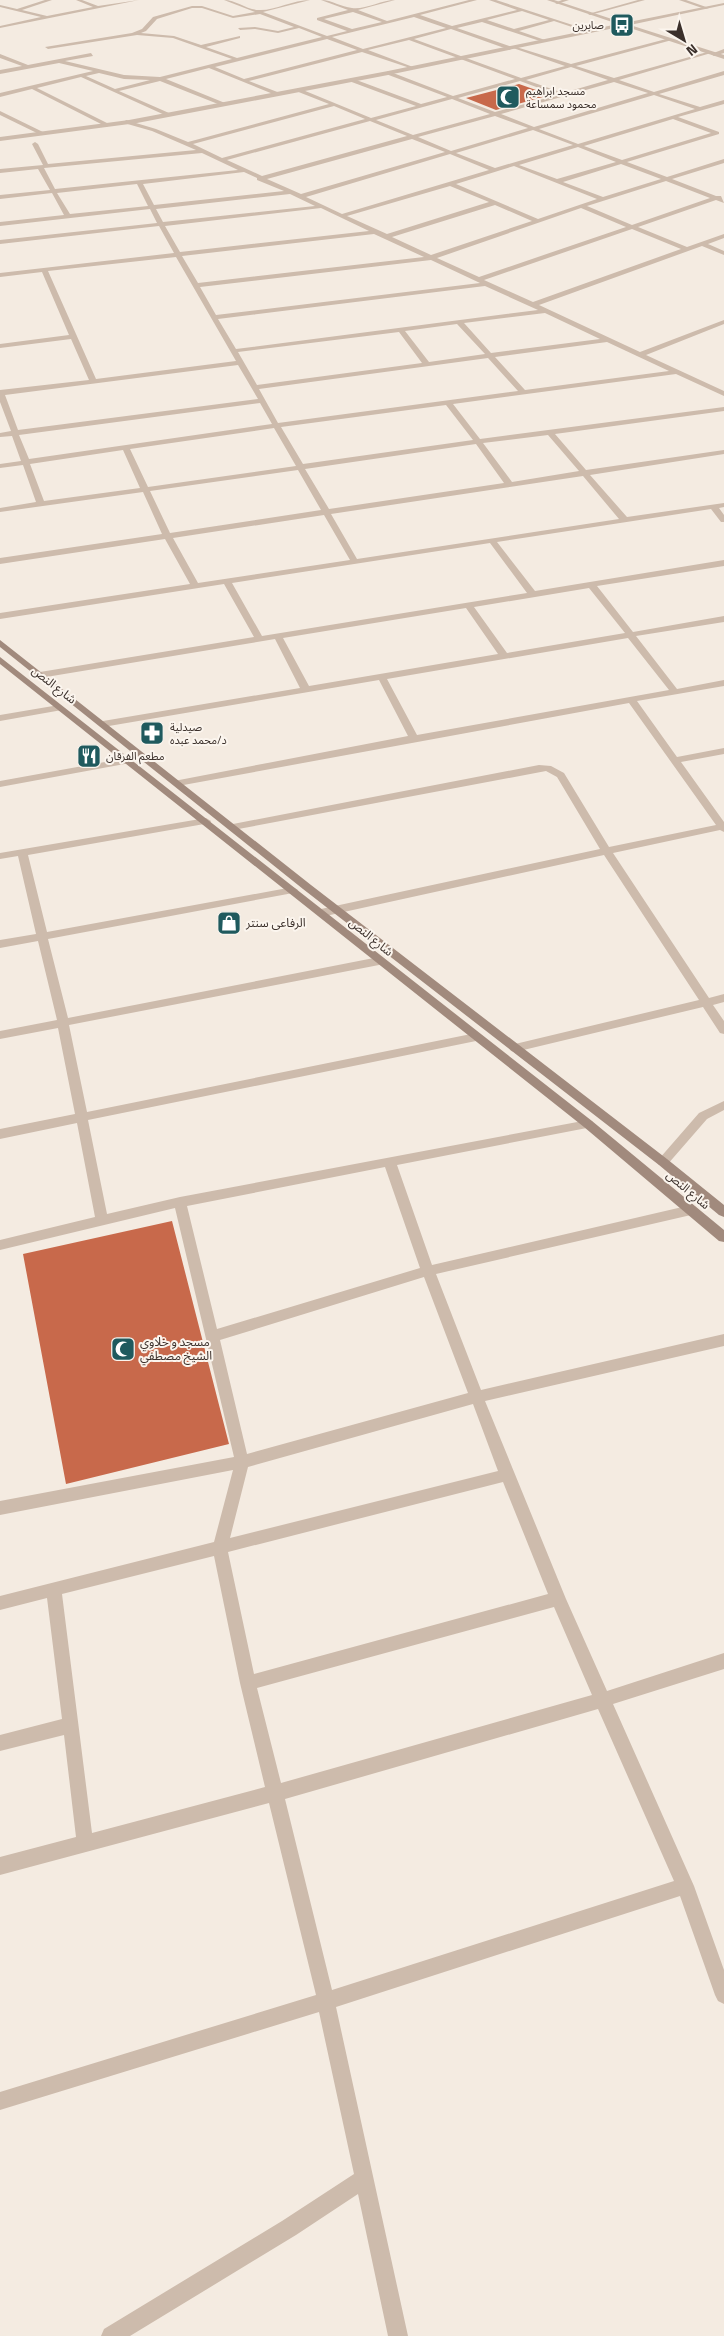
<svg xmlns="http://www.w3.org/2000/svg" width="724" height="2336" font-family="'Titillium Web','Noto Sans Arabic',sans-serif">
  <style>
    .building { fill: #c8694b }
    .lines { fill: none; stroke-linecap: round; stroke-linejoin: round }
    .minor { fill: #cdbbac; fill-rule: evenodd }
    .tertiary { fill: #cdbbac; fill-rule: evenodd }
    .secondary { fill: #a18a7d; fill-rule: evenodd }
    .labels { text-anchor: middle; stroke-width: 4; stroke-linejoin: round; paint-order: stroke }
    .far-poi-label { font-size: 11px; fill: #3b302b; stroke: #fbf5ee; text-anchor: start }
    .street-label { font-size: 12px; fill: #3b302b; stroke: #fbf5ee }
    .poi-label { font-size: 12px; fill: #3b302b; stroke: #fbf5ee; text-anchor: start }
  </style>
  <rect width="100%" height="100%" fill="#f4ebe1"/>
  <path class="building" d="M519,84L550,95L496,110L466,98Z
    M172,1221L229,1444L66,1484L23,1254Z"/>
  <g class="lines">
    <path class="minor" d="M45,0H52L22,10L47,16L93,7L76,0H82L98,6L139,0L0,28V26L41,17L0,7V5L17,9Z
      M224,0C236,0 247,10 259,10C273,11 293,0 310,0L263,12L327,36L347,31L317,20V18L348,10L321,0C332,0 341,7 352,8C364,10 382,0 395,0L358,10L387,21L469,0H477L420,15L452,26L517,10L489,0H496L591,31L587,32L554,21L519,31L545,40L543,42L482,22L457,28L512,47L510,50L451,29L414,39L521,78L565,66L513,48V46L571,64L670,38L672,40L576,66L614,78L711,51V53L619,80L654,92L724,71V75L659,94L700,107L724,100V104L678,117L719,132V134L627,162L667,177L724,159V163L672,179L716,196H721L724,203L716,200L638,227L687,247L724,234V238L708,244L724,251V255L702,246L539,305L640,352L724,320V324L646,355L724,391V396L676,374L453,404L480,439L724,407V411L555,434L586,470L724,450V454L590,475L627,517L724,503V507L719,508L724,515V522H721L711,509L497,542L535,591L724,560V566L597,586L633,632L724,616V622L636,636L677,689L724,680V686L637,701L677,757L724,748V754L681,762L724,822V832L720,830L613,853L709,998L724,994V1002L713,1005L724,1021V1034L720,1033L703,1007L515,1052L511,1051L509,1048L511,1045L515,1044L699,1000L604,855L321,917L316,913L321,909L600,849L557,777L546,771L233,830L228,827L233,824L539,765L551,766L564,773L609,847L716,825L629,703L178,786L173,783L174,781L408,736L379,680L103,727L98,724L103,721L300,688L275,639L40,678L35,675L40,672L254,637L224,584L0,619V613L190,584L165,539L0,564V558L162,534L143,492L0,512V508L36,502L23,465L0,468V464L21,461L12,436L0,437V433L11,431L0,402V390L89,380L71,339L0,348V344L69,335L42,272L0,277V273L174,253L159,226L0,244V240L157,223L150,209L0,226V222L64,215L52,193L0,199V195L50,190L38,169L0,173V169L43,165L32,144L35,142L38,144L48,164L196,150L152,131L124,123L126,120L156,129L188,142L329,104L296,91L298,88L371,118L416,106L349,81L351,78L421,104L447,97L386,74L388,71L453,96L515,79L409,40L368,50L413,67V69L362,52L249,81L280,93L278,96L209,68L166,79L225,103L223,106L160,81L119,91L169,113L167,116L81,77L37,88L109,124L107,127L32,89L0,97V93L93,71L59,63L0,74V70L22,66L0,58V54L28,65L91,53L93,56L65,61L124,75L160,77L232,59L173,38L137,35L48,49L45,47L132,33L142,29L153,17L192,6H202L233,16L255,12ZM192,8H202L233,18L260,14L294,27L278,31L255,27L238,28L240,30L255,29L278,33L299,28L322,37L237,58L206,47L240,38V36L201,45L174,36L141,33L146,31L157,19ZM522,11L549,20L514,29L487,20ZM353,12L382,22L352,29L324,19ZM414,17L446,28L363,49L332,37ZM327,39L357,50L244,79L215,67ZM571,67L608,80L563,93L526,80ZM99,73L124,79L150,80L115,89L86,76ZM520,81L558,95L495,112L458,98ZM614,82L648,93L534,127L501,114ZM654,95L695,109L578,144L539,129ZM452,99L490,114L413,135L376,120ZM334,106L365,119L222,158L193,144ZM495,116L528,128L451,151L418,137ZM673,119L711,133L622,160L584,146ZM370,121L407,136L262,176L227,160ZM533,130L573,145L495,168L456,153ZM412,139L445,152L301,194L267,179ZM578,147L616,162L557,179L519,165ZM202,153L238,170L55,189L44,168ZM450,154L489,170L342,214L306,197ZM621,164L661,179L603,197L563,182ZM514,166L597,199L538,219L456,184ZM244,172L257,178V180L284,191L154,205L143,184ZM666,181L710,198L632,225L587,206ZM137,184L148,206L70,214L57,193ZM450,186L489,202L387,234L347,216ZM290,194L315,206L163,222L156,209ZM495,205L532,221L431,255L392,237ZM321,208L369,231L180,252L165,226ZM581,208L626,227L479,277L437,258ZM632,229L681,249L533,302L484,280ZM374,234L424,257L198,283L182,256ZM176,257L236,361L96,379L48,271ZM431,260L480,283L216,315L200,287ZM485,286L538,310L236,349L218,319ZM545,313L600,339L491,353L464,323ZM457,324L485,354L429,362L405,331ZM399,332L422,363L257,385L238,352ZM607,342L669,371L525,390L495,357ZM488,358L518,391L278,423L259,389ZM238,365L258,399L18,430L5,395ZM260,403L272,424L29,459L19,435ZM446,405L473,440L303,464L281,427ZM274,428L296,466L148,487L130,449ZM548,435L579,471L512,482L483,443ZM476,444L504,483L329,509L305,469ZM123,450L140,488L44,501L30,464ZM298,470L321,510L170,533L150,491ZM583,476L619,519L357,559L331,514ZM324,515L350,560L198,583L173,538ZM490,543L527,593L262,636L232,583ZM589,588L625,633L507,653L474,607ZM466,608L498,654L309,686L283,638ZM628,638L669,690L417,735L387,679Z
      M562,0H569L557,4L555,3Z
      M638,0H645L590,15L588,14Z
      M679,0H686L709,8L705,9Z
      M724,49V53L714,56L711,54Z
      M0,111L45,133L46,134L41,135L0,115Z
      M59,705L62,706V710L0,721V715Z
      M127,758L132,761L130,763L0,787V781Z
      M206,818L211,821L210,823L28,855L47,932L293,887L298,890L293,893L48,939L68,1018L379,957L385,961L379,965L69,1025L87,1112L476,1033L482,1037L476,1041L88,1120L107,1214L180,1197L588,1120L592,1121L594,1124L592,1127L397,1165L432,1265L691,1205L696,1207L697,1210L696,1213L691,1215L436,1274L481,1390L724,1334V1346L485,1401L566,1599L607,1691L724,1653V1669L613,1704L694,1886L724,1970V2004L718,2001L715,1995L680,1896L336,2007L408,2336H388L358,2194L296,2235L130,2336H101L104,2329L282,2221L354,2174L319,2012L0,2110V2092L316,1995L269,1803L0,1875V1857L76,1837L64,1735L0,1751V1735L62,1719L47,1598L0,1610V1596L214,1542L233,1470L0,1515V1501L234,1457L175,1208L0,1250V1240L95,1217L77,1123L0,1139V1129L75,1114L58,1028L0,1039V1031L57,1020L38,941L0,948V940L36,934L18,856L0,859V853ZM385,1167L420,1268L217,1329L187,1206ZM424,1277L468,1393L247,1454L220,1340ZM473,1404L498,1471L230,1538L248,1467ZM503,1482L548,1594L254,1674L228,1552ZM214,1556L240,1683L265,1787L92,1833L62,1594ZM554,1607L592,1695L281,1783L257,1688ZM598,1709L674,1881L332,1990L285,1799Z
      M724,1101V1110L707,1119L667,1165H659L657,1162L659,1159L699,1113Z"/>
    <path class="tertiary" d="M547,0H554L624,23L724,3V5L630,25L724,55V59L624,26L388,75L137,123L0,141V137L129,120L388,71L618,24Z"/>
    <path class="secondary" d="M0,640L311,885L667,1159L724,1205V1217L719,1215L659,1165L303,889L0,647Z
      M0,657L592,1121L724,1230V1242L719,1241L584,1127L0,664Z"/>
  </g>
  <defs>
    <g id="bus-square" transform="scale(1.25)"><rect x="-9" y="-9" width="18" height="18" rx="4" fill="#1f5a5e" stroke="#fbf5ee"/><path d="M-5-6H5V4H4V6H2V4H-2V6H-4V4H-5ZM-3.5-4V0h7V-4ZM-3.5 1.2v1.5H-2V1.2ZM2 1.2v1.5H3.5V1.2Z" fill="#fff"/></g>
    <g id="mosque-square" transform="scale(1.25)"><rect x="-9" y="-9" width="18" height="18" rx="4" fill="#1f5a5e" stroke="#fbf5ee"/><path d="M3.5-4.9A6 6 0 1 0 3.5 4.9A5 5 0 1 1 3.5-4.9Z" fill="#fff"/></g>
    <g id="pharmacy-square" transform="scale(1.25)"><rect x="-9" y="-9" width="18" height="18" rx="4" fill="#1f5a5e" stroke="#fbf5ee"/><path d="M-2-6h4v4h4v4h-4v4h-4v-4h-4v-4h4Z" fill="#fff"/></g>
    <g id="restaurant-square" transform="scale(1.25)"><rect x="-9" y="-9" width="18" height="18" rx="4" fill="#1f5a5e" stroke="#fbf5ee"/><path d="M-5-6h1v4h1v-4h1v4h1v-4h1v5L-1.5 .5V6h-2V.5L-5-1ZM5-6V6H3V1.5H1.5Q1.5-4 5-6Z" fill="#fff"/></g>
    <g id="shop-square" transform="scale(1.25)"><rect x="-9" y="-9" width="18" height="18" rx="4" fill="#1f5a5e" stroke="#fbf5ee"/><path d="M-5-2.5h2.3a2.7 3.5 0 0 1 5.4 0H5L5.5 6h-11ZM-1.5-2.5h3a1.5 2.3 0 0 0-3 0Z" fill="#fff"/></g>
  </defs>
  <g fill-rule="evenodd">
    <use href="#bus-square" x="622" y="25"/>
    <use href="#mosque-square" x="508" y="97"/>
    <use href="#pharmacy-square" x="152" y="733"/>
    <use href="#restaurant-square" x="89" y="756"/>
    <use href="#shop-square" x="229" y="923"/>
    <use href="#mosque-square" x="123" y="1349"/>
  </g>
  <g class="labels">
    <g class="far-poi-label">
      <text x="604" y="29" text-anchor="end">صابرين</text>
      <text x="526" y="95">مسجد ابراهيم<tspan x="526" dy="13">محمود سمساعة</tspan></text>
      <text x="170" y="731">صيدلية<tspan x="170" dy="13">د/محمد عبده</tspan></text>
      <text x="106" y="760">مطعم الفرقان</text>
    </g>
    <g class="street-label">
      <text transform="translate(54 685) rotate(38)" y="4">شارع النص</text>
      <text transform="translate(371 937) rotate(39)" y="4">شارع النص</text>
      <text transform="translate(688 1190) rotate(40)" y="4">شارع النص</text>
    </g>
    <g class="poi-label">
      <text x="246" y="927">الرفاعى سنتر</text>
      <text x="140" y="1346">مسجد و خلاوي<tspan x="140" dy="14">الشيخ مصطفي</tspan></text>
    </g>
  </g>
  <g transform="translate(684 40) rotate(142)" stroke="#fbf5ee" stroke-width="4" paint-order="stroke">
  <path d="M0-4L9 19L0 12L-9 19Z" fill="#3b302b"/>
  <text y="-8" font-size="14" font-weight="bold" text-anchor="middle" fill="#3b302b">N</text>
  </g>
</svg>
